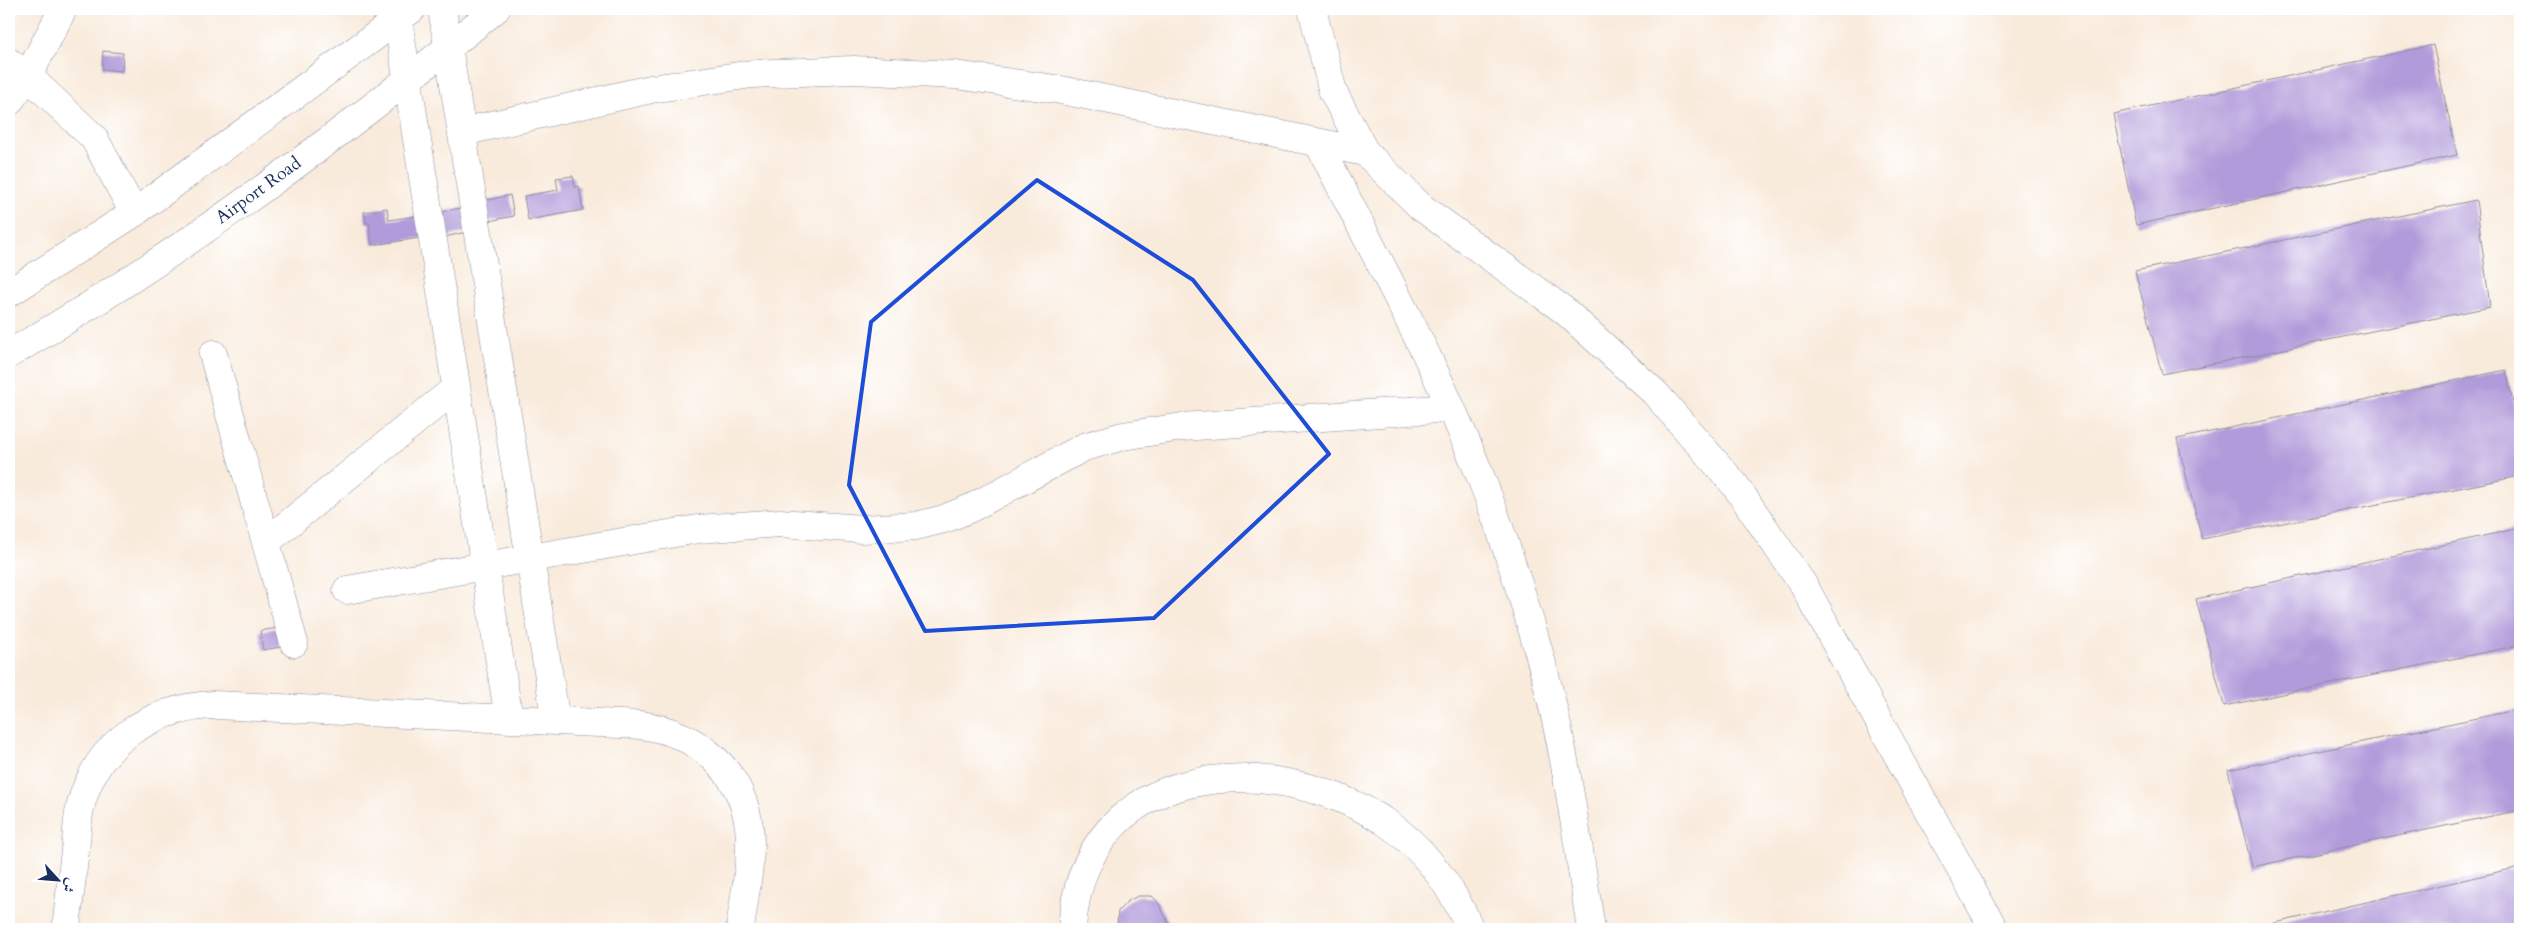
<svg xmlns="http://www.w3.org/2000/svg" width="2529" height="938" font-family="Cardo,Amiri,serif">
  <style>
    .building { fill: #b29bda }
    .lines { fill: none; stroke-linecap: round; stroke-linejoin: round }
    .minor-casing { stroke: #8a8d9d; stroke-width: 29 }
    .major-casing { stroke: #8a8d9d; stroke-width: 29 }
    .minor { stroke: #fff; stroke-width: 28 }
    .major { stroke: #fff; stroke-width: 28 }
    .marked { fill: none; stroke: #1d4ed8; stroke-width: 4; stroke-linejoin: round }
    .labels { text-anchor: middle; stroke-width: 4.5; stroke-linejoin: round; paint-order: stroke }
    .street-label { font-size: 18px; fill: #1b2f5e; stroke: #fff }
  </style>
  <rect width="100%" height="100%" fill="#fff"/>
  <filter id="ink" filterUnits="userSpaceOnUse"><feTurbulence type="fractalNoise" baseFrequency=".02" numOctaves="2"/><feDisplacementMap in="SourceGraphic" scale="10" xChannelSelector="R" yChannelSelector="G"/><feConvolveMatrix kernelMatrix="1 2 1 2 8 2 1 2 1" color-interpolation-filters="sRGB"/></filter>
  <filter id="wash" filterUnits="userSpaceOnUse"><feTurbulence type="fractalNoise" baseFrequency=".0096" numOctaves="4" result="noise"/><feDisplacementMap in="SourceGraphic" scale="20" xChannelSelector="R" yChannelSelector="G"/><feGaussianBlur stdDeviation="1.12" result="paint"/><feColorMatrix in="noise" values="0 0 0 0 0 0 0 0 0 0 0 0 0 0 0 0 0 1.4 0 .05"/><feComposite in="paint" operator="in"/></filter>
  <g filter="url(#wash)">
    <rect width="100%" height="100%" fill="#f9ebdc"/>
    <g id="blocks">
      <path class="building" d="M2433,45L2457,155L2136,225L2113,114Z
        M103,51L123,53L122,71L102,69Z
        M573,176L575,187L579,186L583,210L528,220L524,196L558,190L556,178Z
        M510,195L514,216L489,221L484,201Z
        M2476,200L2490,307L2162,374L2135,271Z
        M466,207L471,231L440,238L436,213Z
        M387,208L389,220L423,215L426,237L372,245L369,223H366L364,212Z
        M2506,370L2520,435V476L2202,539L2177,439Z
        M2520,528V645L2224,706L2196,599Z
        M278,628L281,647L263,650L260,631Z
        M2520,709V810L2252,867L2228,770Z
        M2520,867V929H2253V928Z
        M1138,896H1152L1158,902L1169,924L1189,929H1117L1118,911L1128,901Z"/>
    </g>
  </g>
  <g filter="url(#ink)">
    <use href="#blocks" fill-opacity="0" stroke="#8a8d9d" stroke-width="1"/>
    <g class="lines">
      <g class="minor-casing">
        <path id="minor" d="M442,9L556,721
          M1312,9L1333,92L1365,152L1421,207L1565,311L1655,393L1735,485L1804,586L1994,929
          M398,20L509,719
          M9,62L28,76L94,138L134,213
          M9,102L28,76L63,9
          M462,132L651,89L752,74L854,70L955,75L1056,89L1365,152
          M1319,144C1377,260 1442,374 1488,496C1518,578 1547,669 1563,755C1574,813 1582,871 1591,929
          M213,354L294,643
          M266,542L456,388
          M347,590L698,529L780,523L862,529L916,526L944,519L971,508L1084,447L1123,436L1182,427L1451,408
          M66,929C69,903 72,876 75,850C77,836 77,821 80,808C96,742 150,708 214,705L641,725C697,733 741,769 749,827C753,860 744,896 740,929
          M1072,929C1082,761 1267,747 1384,821C1423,847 1452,886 1470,929"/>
      </g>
      <g class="major-casing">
        <path id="major" d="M9,293L134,213L412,9
          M9,354C181,255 342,134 496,9"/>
      </g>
      <use href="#minor" class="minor"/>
      <use href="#major" class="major"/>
    </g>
  </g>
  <path class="marked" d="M1037,180L1193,280L1329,454L1154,618L925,631L849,485L871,322Z"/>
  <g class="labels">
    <g class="street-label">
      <text transform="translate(258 190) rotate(-36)" y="6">Airport Road</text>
    </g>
  </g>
  <rect width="2529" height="938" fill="none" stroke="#fff" stroke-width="30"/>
  <g transform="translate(58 880) rotate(116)" stroke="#ffffff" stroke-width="4" paint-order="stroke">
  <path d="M0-4L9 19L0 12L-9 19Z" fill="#1b2f5e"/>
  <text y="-8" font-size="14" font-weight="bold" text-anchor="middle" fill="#1b2f5e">ش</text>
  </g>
</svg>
